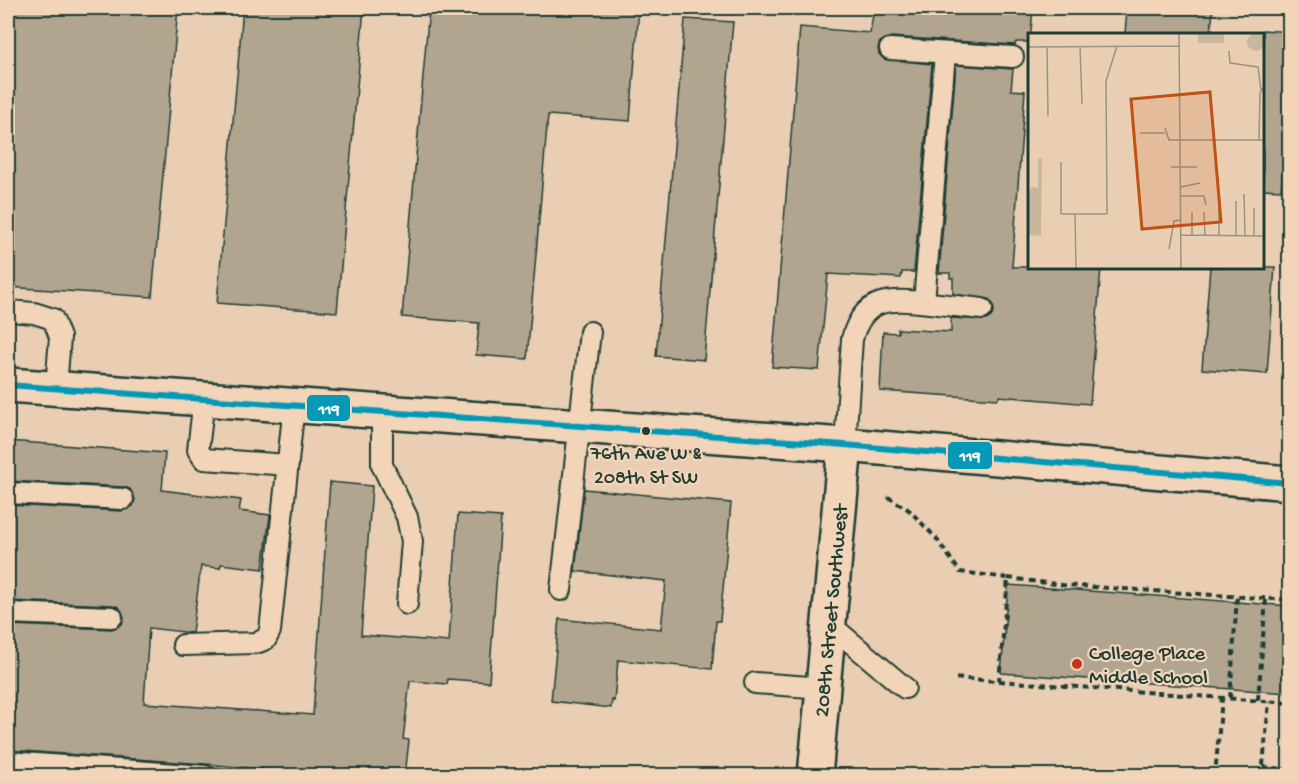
<svg xmlns="http://www.w3.org/2000/svg" width="1297" height="783" font-family="'Gochi Hand',sans-serif">
  <style>
    .building { fill: #b1a590; stroke: #1f3d34; stroke-width: 1.5 }
    .lines { fill: none; stroke-linecap: round; stroke-linejoin: round }
    .lane-casing { stroke: #1f3d34; stroke-width: 24 }
    .secondary-casing { stroke: #1f3d34; stroke-width: 38 }
    .path { stroke: #1f3d34; stroke-width: 4; stroke-dasharray: 6 4.5; stroke-linecap: butt }
    .lane { stroke: #f2d4b8; stroke-width: 20 }
    .secondary { stroke: #f2d4b8; stroke-width: 33 }
    .bus-1-casing { stroke: #f2d4b8; stroke-width: 10 }
    .bus-1 { stroke: #0599b7; stroke-width: 6 }
    .bus-dot { fill: #1f3d34; stroke: #f2d4b8; stroke-width: 2 }
    .poi-dot { fill: #c8321e; stroke: #f2d4b8; stroke-width: 2 }
    .labels { text-anchor: middle; stroke-width: 4.5; stroke-linejoin: round; paint-order: stroke }
    .bus-label { font-size: 20px; fill: #1f3d34; stroke: #f2d4b8 }
    .street-label { font-size: 21px; fill: #1f3d34; stroke: #f2d4b8 }
    .poi-label { font-size: 21px; fill: #1f3d34; stroke: #f2d4b8; text-anchor: start }
    .inset-road { fill: none; stroke: #999480; stroke-width: 1.5 }
    .view { fill: #c05314; fill-opacity: 0.15; stroke: #c05314; stroke-width: 3 }
    .inset-edge { fill: none; stroke: #1f3d34; stroke-width: 3 }
    .line-badge { stroke: #f2d4b8; stroke-width: 2 }
    .badge-label { font-size: 16px; text-anchor: middle; font-weight: bold; fill: #fff }
  </style>
  <rect width="100%" height="100%" fill="#eaceb3"/>
  <filter id="ink" filterUnits="userSpaceOnUse"><feTurbulence type="fractalNoise" baseFrequency=".0167" numOctaves="2"/><feDisplacementMap in="SourceGraphic" scale="12" xChannelSelector="R" yChannelSelector="G"/><feConvolveMatrix kernelMatrix="1 2 1 2 8 2 1 2 1" color-interpolation-filters="sRGB"/></filter>
  <g filter="url(#ink)">
    <path class="building" d="M8,8H178L152,297L8,287Z
      M243,8H364L337,312L217,303Z
      M429,8H639L630,121L548,115L527,359L476,355L479,323L402,317Z
      M874,8H1033L1030,42H1016L1015,45L891,37L880,42L878,48L879,54L884,59L932,64L914,272H902L901,278L828,274L819,370L772,367L800,27L870,33Z
      M1127,8H1213L1211,34H1125Z
      M685,19L733,22L704,360L656,356Z
      M1263,30L1290,32V86L1281,190L1263,189Z
      M956,65L1013,69L1011,90L1025,91L1012,267H1101L1090,404L999,396L998,399L880,391L883,332L898,333V329L951,332V318L986,320L991,317L994,311L993,304L989,299L953,294V278H950V273H939Z
      M1210,267H1275L1267,374L1202,369Z
      M8,441L165,453L162,490L241,500L239,511L270,515L263,569L221,564L220,568L201,566L192,633L149,628L144,703L313,715L330,482L372,486L361,635L449,642L458,514L501,517L489,682L448,679L447,684L410,681L403,739L409,740L405,776H334L206,764L8,750V625L112,629L122,624L124,617L119,607L112,605L8,601V505L122,511L133,506L135,499L130,489L124,487L8,481Z
      M584,489L731,503L720,621H716L712,669L618,660L614,701L612,700L611,708L551,701L559,619L661,629L666,581L575,571Z
      M1008,585L1290,606V693L1001,673Z"/>
    <g class="lines">
      <g class="lane-casing">
        <path id="lane" d="M890,49L1013,57
          M924,302L945,54
          M8,311L34,313L53,319L60,337L56,388
          M204,399L198,450L204,459L288,465
          M382,412V465L407,517L412,541L407,604
          M845,445L852,339C864,295 892,299 930,303C947,305 965,307 982,309
          M8,493L123,499
          M561,590L590,332
          M8,613L112,617
          M828,623L905,688
          M183,645L256,643L266,639L270,631L294,405
          M755,683L823,688
          M8,762L205,776"/>
      </g>
      <g class="secondary-casing">
        <g id="secondary">
          <path d="M8,385L845,445L1290,483"/>
          <path id="s1" d="M815,776L845,445"/>
        </g>
      </g>
      <path class="path" d="M888,497L909,510L936,538L960,572L1008,578L999,681L952,678
        M1008,578L1063,585L1290,600
        M999,681L1290,703
        M1230,698L1237,597
        M1258,700L1266,599
        M1263,767L1290,770
        M1215,776L1222,698
        M1262,776L1269,702"/>
      <use href="#lane" class="lane"/>
      <use href="#secondary" class="secondary"/>
      <g class="bus-1-casing">
        <path id="bus-1" d="M8,385L845,445L1290,483"/>
      </g>
      <use href="#bus-1" class="bus-1"/>
    </g>
  </g>
  <circle class="bus-dot" cx="646" cy="431" r="5"/>
  <circle class="poi-dot" cx="1077" cy="664" r="6"/>
  <g class="labels">
    <g class="bus-label">
      <text x="646" y="459">76th Ave W &amp;<tspan x="646" dy="24">208th St SW</tspan></text>
    </g>
    <g class="street-label">
      <text dy="7" stroke="none"><textPath href="#s1" startOffset="166">208th Street Southwest</textPath></text>
    </g>
    <g class="poi-label">
      <text x="1089" y="659">College Place<tspan x="1089" dy="24">Middle School</tspan></text>
    </g>
  </g>
  <g transform="translate(1028 33)">
    <rect width="236" height="236" fill="#eaceb3"/>
    <path d="M219 9a9 9 0 1 1 18 0a9 9 0 1 1-18 0ZM170,0H196V10H170ZM14,125L13,203L0,202V163L3,154L10,155V126Z" fill="#c8b69d"/>
    <path class="inset-road" d="M151,0L153,235M19,13L20,83M52,13L54,71M0,14L151,13M201,18L202,30L230,34L233,57M137,95L141,107H236M112,100H137M231,107L232,60L236,54M33,129V181M143,134H169M153,154L172,150M216,161L217,202M153,163H176L178,172M191,167V202M208,168V202M226,175V202M164,179V202M176,179L177,202M33,181H79M47,181L48,235M79,181L78,48L89,13M153,202L236,203M141,216L146,188L153,187"/>
    <path class="view" d="M182,59L193,189L114,196L103,66Z"/>
    <rect width="236" height="236" class="inset-edge"/>
  </g>
  <g class="line-badge">
    <rect x="306" y="394" width="45" height="28" rx="6" fill="#0599b7"/>
    <rect x="947" y="441" width="46" height="29" rx="6" fill="#0599b7"/>
  </g>
  <g class="badge-label">
    <text x="329" y="414">119</text>
    <text x="970" y="461">119</text>
  </g>
  <rect width="1297" height="783" fill="none" stroke="#f2d4b8" stroke-width="30"/>
  <rect x="15" y="15" width="1267" height="753" fill="none" stroke="#1f3d34" stroke-width="2" filter="url(#ink)"/>
</svg>
